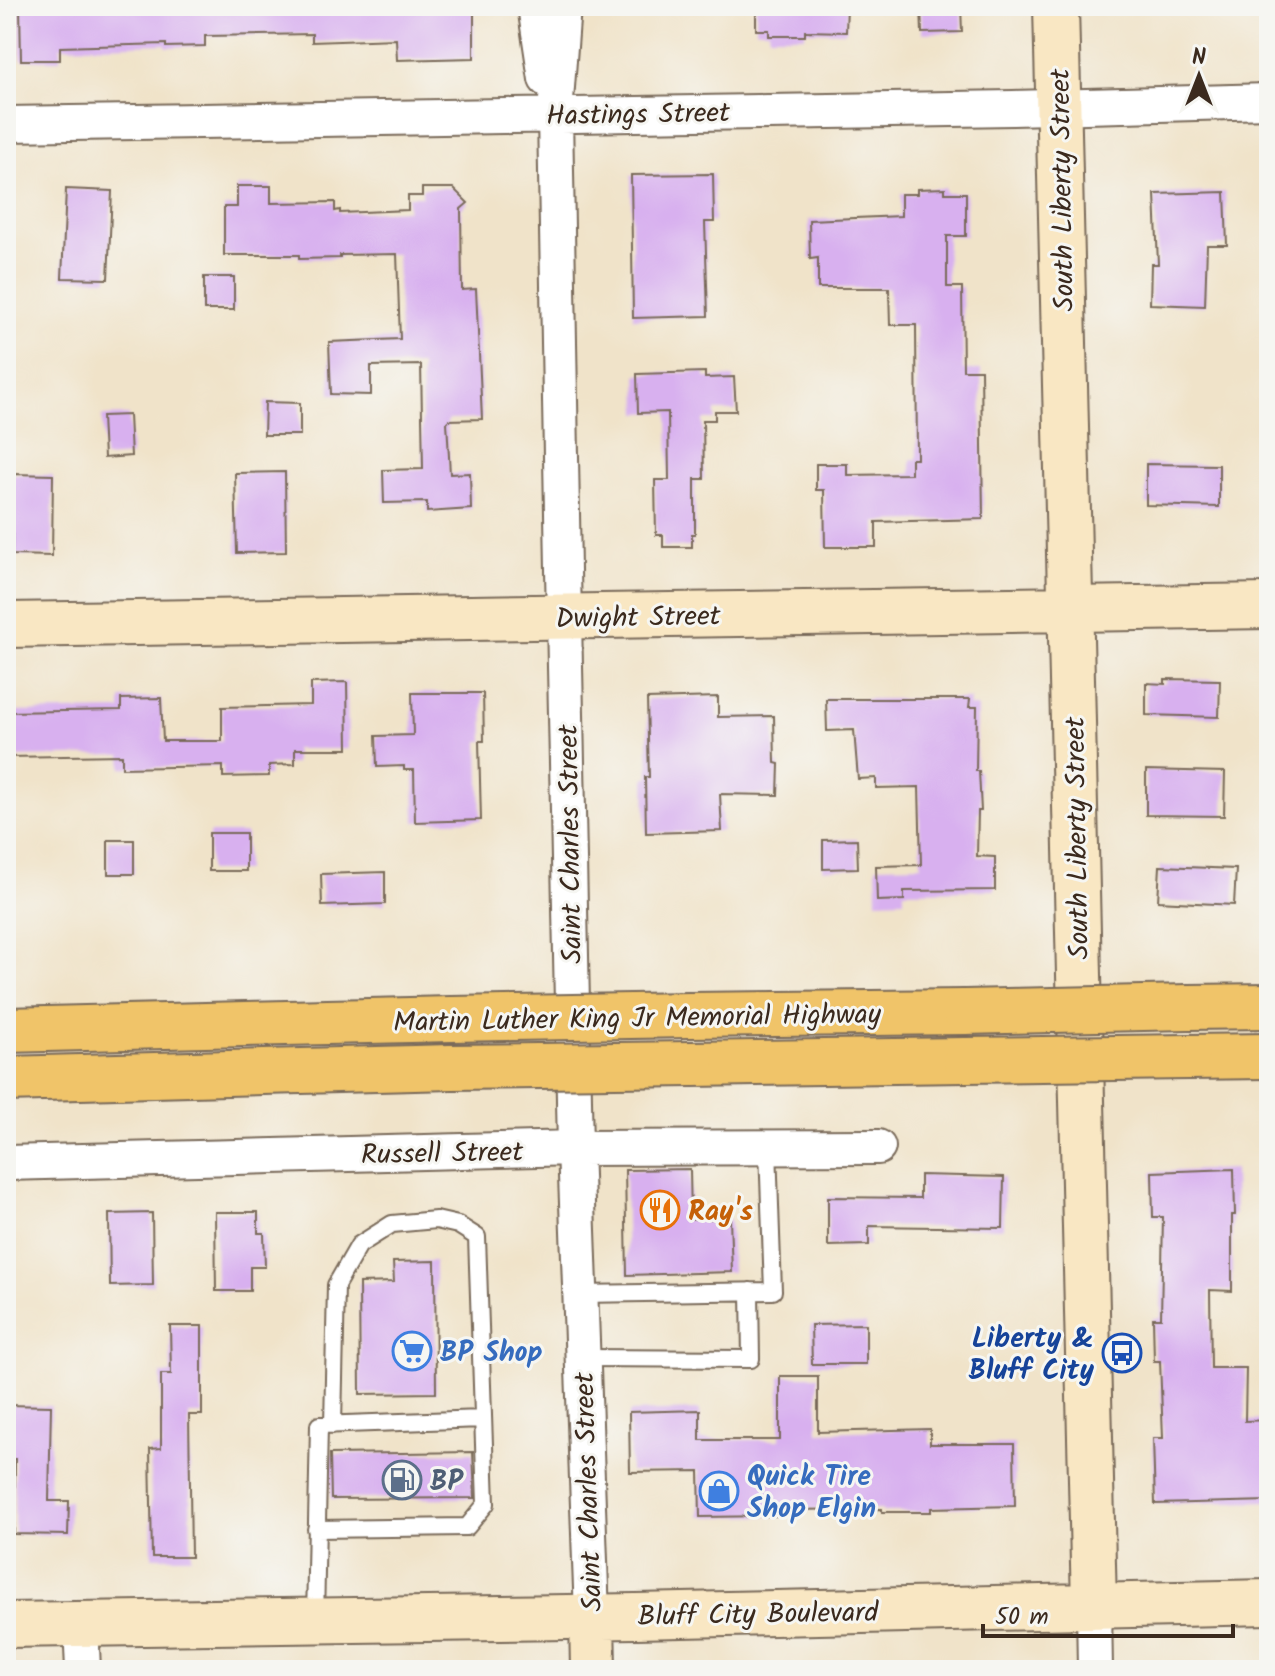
<svg xmlns="http://www.w3.org/2000/svg" width="1275" height="1676" font-family="Kalam,sans-serif">
  <style>
    .building { fill: #d8b0ef }
    .lines { fill: none; stroke-linecap: round; stroke-linejoin: round }
    .service-casing { stroke: #7a6b5a; stroke-width: 20 }
    .minor-casing { stroke: #7a6b5a; stroke-width: 38 }
    .secondary-casing { stroke: #7a6b5a; stroke-width: 48 }
    .motorway-casing { stroke: #7a6b5a; stroke-width: 48 }
    .service { stroke: #fff; stroke-width: 16 }
    .minor { stroke: #fff; stroke-width: 34 }
    .secondary { stroke: #f9e7c3; stroke-width: 44 }
    .motorway { stroke: #f0c469; stroke-width: 44 }
    .motorway-bridge-casing { stroke: #7a6b5a; stroke-width: 48; stroke-linecap: butt }
    .motorway-bridge { stroke: #f0c469; stroke-width: 44 }
    .labels { text-anchor: middle; stroke-width: 6; stroke-linejoin: round; paint-order: stroke }
    .street-label { font-size: 28px; fill: #3b2a1e; stroke: #f6f6f2 }
    .food-label { font-size: 28px; font-weight: bold; fill: #c56008; stroke: #f6f6f2; text-anchor: start }
    .transit-label { font-size: 28px; font-weight: bold; fill: #164399; stroke: #f6f6f2; text-anchor: end }
    .shop-label { font-size: 28px; font-weight: bold; fill: #366cbe; stroke: #f6f6f2; text-anchor: start }
    .service-label { font-size: 28px; font-weight: bold; fill: #4e5e75; stroke: #f6f6f2; text-anchor: start }
  </style>
  <rect width="100%" height="100%" fill="#f6f6f2"/>
  <filter id="ink" filterUnits="userSpaceOnUse"><feTurbulence type="fractalNoise" baseFrequency=".0125" numOctaves="2"/><feDisplacementMap in="SourceGraphic" scale="16" xChannelSelector="R" yChannelSelector="G"/><feConvolveMatrix kernelMatrix="1 2 1 2 8 2 1 2 1" color-interpolation-filters="sRGB"/></filter>
  <filter id="wash" filterUnits="userSpaceOnUse"><feTurbulence type="fractalNoise" baseFrequency=".006" numOctaves="4" result="noise"/><feDisplacementMap in="SourceGraphic" scale="32" xChannelSelector="R" yChannelSelector="G"/><feGaussianBlur stdDeviation="1.8" result="paint"/><feColorMatrix in="noise" values="0 0 0 0 0 0 0 0 0 0 0 0 0 0 0 0 0 1.4 0 .05"/><feComposite in="paint" operator="in"/></filter>
  <g filter="url(#wash)">
    <rect width="100%" height="100%" fill="#f0e3c9"/>
    <g id="blocks">
      <path class="building" d="M20,6H474V58L397,60L396,39L312,42V34L205,36V46L166,47V44L60,47V60H21Z
        M756,6H847L846,32L805,31V36H769V30H756Z
        M921,6H961L962,32L922,33Z
        M713,174L714,222H705L708,316L633,318L631,175Z
        M237,186H271V203L335,202V211L340,210V213L408,210V196H422V188H453L468,203L461,209L462,290L476,289L482,419L449,420L447,422L450,474L470,473L471,509L427,512V502L384,503L383,470L423,469L421,365L371,366V395L331,394L329,342L400,339L397,254L340,255V258L299,259V255H224V207H237Z
        M945,188V193H966V236H947V287H962L963,370H981L983,519L876,522V547H825L824,490H816V464H847V475L911,474V459H917L916,325H890L889,288H818V258L810,259L809,220L901,216V194H917V189Z
        M66,189L112,191L108,279L62,278Z
        M1225,192L1227,245H1207L1205,306L1150,304L1151,264H1158L1155,194Z
        M204,277H234V310H204Z
        M705,372V378L734,377L736,411H715V420H703L704,479H695V534H692V547H663V535H656L655,480H669L668,412L638,413L637,374Z
        M265,402L300,403V435H264Z
        M129,415L131,456L104,458L102,416Z
        M1146,464L1219,465V507L1146,505Z
        M285,472L286,552L237,553L235,473Z
        M13,474L53,475L52,556L12,555Z
        M1165,679L1220,680L1219,717L1146,715V683L1165,684Z
        M347,682L348,749H295V764L269,765V776L223,777V766L122,768V755L7,757L6,712L121,710V699L161,698L163,741H222V707L311,705V683Z
        M412,693H483L484,741H479L481,820L415,822L414,770H404V766L377,767L376,736L413,735Z
        M718,697V717L774,716L775,763L779,764L778,795L720,794L722,831L646,833L645,777H649L647,699Z
        M826,699H970L969,707H977L976,771H979L981,811H978L977,856L995,857V890L904,891V900L877,901L876,866L921,865L919,787L876,788V778L858,779L854,730L827,731Z
        M1146,770L1225,772L1224,816L1146,815Z
        M209,833H246V871H209Z
        M857,839L858,868L823,869V840Z
        M108,840H134V874H108Z
        M1160,866L1236,869L1234,905L1158,901Z
        M385,872V904L322,906L321,874Z
        M690,1169L691,1219H730L732,1272L627,1275L625,1170Z
        M1234,1169L1235,1215H1232V1291L1210,1290L1211,1368H1246L1245,1421L1269,1420V1501L1155,1504L1153,1438H1163L1160,1361H1154L1153,1318H1161L1163,1217H1153L1152,1172Z
        M920,1175L1004,1177L1003,1228L869,1226V1245L828,1246V1197L920,1198Z
        M215,1212H258V1233H264L265,1267H250V1291H216Z
        M152,1213L153,1285L110,1286L109,1214Z
        M435,1261L436,1393L360,1394L359,1283L394,1282L393,1262Z
        M866,1324V1364H812L811,1325Z
        M170,1326H202V1415H189L191,1557H152L150,1449L161,1448V1374H171Z
        M780,1376H818V1432L930,1429V1444H1014L1015,1506L931,1508V1512H882V1509L776,1510V1516L700,1517L699,1471L630,1472L629,1412L700,1410V1440H780Z
        M6,1405L51,1406L49,1501H69L68,1535L14,1534L15,1459H6Z
        M473,1452L475,1498L331,1499L330,1454Z"/>
    </g>
  </g>
  <g filter="url(#ink)">
    <use href="#blocks" fill-opacity="0" stroke="#7a6b5a" stroke-width="2"/>
    <g class="lines">
      <g class="service-casing">
        <path id="service" d="M580,1294L773,1291L768,1148
          M582,1358L751,1359L750,1291
          M316,1529L467,1527L486,1504L477,1237L458,1225L436,1220L392,1224L359,1245L336,1285L333,1425
          M315,1620L319,1425L482,1419"/>
      </g>
      <g class="minor-casing">
        <path id="minor" d="M535,6L546,79
          M563,6L555,114L563,570L575,1148L592,1616
          M6,124L1013,108L1269,101
          M6,1163L575,1148L878,1147
          M1094,1606L1095,1670
          M81,1623L83,1670"/>
      </g>
      <g class="secondary-casing">
        <path id="secondary" d="M1056,6L1094,1606
          M6,625L1269,606
          M592,1616L593,1670
          M6,1625L636,1616L1269,1602"/>
      </g>
      <g class="motorway-casing">
        <path id="motorway" d="M1189,1007L1269,1006
          M690,1015L965,1012
          M6,1030L451,1019
          M1187,1057L1269,1056
          M692,1064L966,1060
          M6,1079L452,1067"/>
      </g>
      <use href="#service" class="service"/>
      <use href="#minor" class="minor"/>
      <use href="#secondary" class="secondary"/>
      <use href="#motorway" class="motorway"/>
      <g class="motorway-bridge-casing">
        <path id="motorway-bridge" d="M965,1012L1189,1007
          M451,1019L690,1015
          M966,1060L1187,1057
          M452,1067L692,1064"/>
      </g>
      <use href="#motorway-bridge" class="motorway-bridge"/>
    </g>
  </g>
  <defs>
    <g id="restaurant-ring" transform="scale(2)"><circle r="9.5" fill="#f6f6f2" stroke="#e8710a" stroke-width="1.5"/><path d="M-5-6h1v4h1v-4h1v4h1v-4h1v5L-1.5 .5V6h-2V.5L-5-1ZM5-6V6H3V1.5H1.5Q1.5-4 5-6Z" fill="#e8710a"/></g>
    <g id="supermarket-ring" transform="scale(2)"><circle r="9.5" fill="#f6f6f2" stroke="#3f7fe0" stroke-width="1.5"/><path d="M-6-5.5h2.5l.6 2H6L4.5 2H-2.5L-4.4-4H-6ZM-1.5 3.2a1.3 1.3 0 1 0 .1 0ZM3 3.2a1.3 1.3 0 1 0 .1 0Z" fill="#3f7fe0"/></g>
    <g id="bus-ring" transform="scale(2)"><circle r="9.5" fill="#f6f6f2" stroke="#1a4fb4" stroke-width="1.5"/><path d="M-5-6H5V4H4V6H2V4H-2V6H-4V4H-5ZM-3.5-4V0h7V-4ZM-3.5 1.2v1.5H-2V1.2ZM2 1.2v1.5H3.5V1.2Z" fill="#1a4fb4"/></g>
    <g id="fuel-ring" transform="scale(2)"><circle r="9.5" fill="#f6f6f2" stroke="#5c6f8a" stroke-width="1.5"/><path d="M-5.5-6h7V0h2V4h1.3V-2.5L3-4.5l.8-.8L6-3V5H2.5V1h-1V6h-7ZM-4.2-4.7v3.2H.2V-4.7Z" fill="#5c6f8a"/></g>
    <g id="shop-ring" transform="scale(2)"><circle r="9.5" fill="#f6f6f2" stroke="#3f7fe0" stroke-width="1.5"/><path d="M-5-2.5h2.3a2.7 3.5 0 0 1 5.4 0H5L5.5 6h-11ZM-1.5-2.5h3a1.5 2.3 0 0 0-3 0Z" fill="#3f7fe0"/></g>
  </defs>
  <g fill-rule="evenodd">
    <use href="#restaurant-ring" x="660" y="1210"/>
    <use href="#supermarket-ring" x="412" y="1351"/>
    <use href="#bus-ring" x="1122" y="1353"/>
    <use href="#fuel-ring" x="402" y="1480"/>
    <use href="#shop-ring" x="719" y="1491"/>
  </g>
  <g class="labels">
    <g class="street-label">
      <text transform="translate(638 113) rotate(-1)" y="10">Hastings Street</text>
      <text transform="translate(1061 190) rotate(-91)" y="10">South Liberty Street</text>
      <text transform="translate(638 616) rotate(-1)" y="10">Dwight Street</text>
      <text transform="translate(1076 838) rotate(-91)" y="10">South Liberty Street</text>
      <text transform="translate(569 844) rotate(-91)" y="10">Saint Charles Street</text>
      <text transform="translate(637 1017) rotate(-1)" y="10">Martin Luther King Jr Memorial Highway</text>
      <text transform="translate(442 1152) rotate(-1)" y="10">Russell Street</text>
      <text transform="translate(587 1492) rotate(-92)" y="10">Saint Charles Street</text>
      <text transform="translate(758 1613) rotate(-1)" y="10">Bluff City Boulevard</text>
    </g>
    <g class="food-label">
      <text x="688" y="1220">Ray's</text>
    </g>
    <g class="transit-label">
      <text x="1094" y="1347">Liberty &amp;<tspan x="1094" dy="32">Bluff City</tspan></text>
    </g>
    <g class="shop-label">
      <text x="440" y="1361">BP Shop</text>
      <text x="747" y="1485">Quick Tire<tspan x="747" dy="32">Shop Elgin</tspan></text>
    </g>
    <g class="service-label">
      <text x="430" y="1490">BP</text>
    </g>
  </g>
  <rect width="1275" height="1676" fill="none" stroke="#f6f6f2" stroke-width="32"/>
  <g transform="translate(1199 76)" stroke="#f6f6f2" stroke-width="6" paint-order="stroke">
  <path d="M0-6L14 30L0 20L-14 30Z" fill="#3b2a1e"/>
  <text y="-12" font-size="22" font-weight="bold" text-anchor="middle" fill="#3b2a1e">N</text>
  </g>
  <path d="M983 1624v12h250v-12" fill="none" stroke="#3b2a1e" stroke-width="4"/>
  <text x="995" y="1624" font-size="24" fill="#3b2a1e" stroke="#f6f6f2" stroke-width="6" paint-order="stroke">50 m</text>
</svg>
